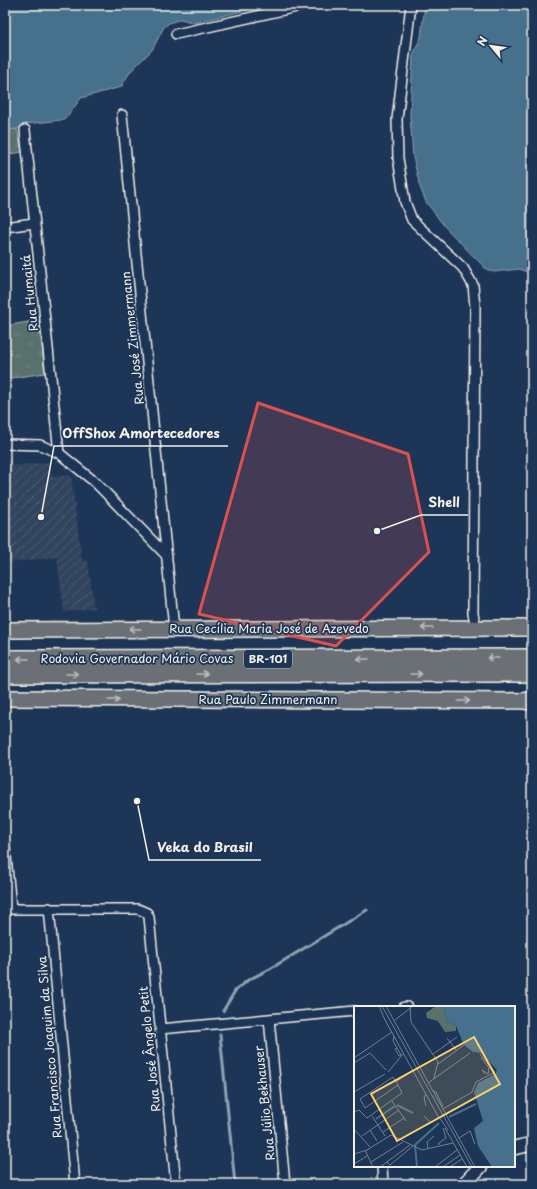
<svg xmlns="http://www.w3.org/2000/svg" width="537" height="1189" font-family="'Playpen Sans',sans-serif">
  <style>
    .industrial { fill: url(#industrial-furrows) }
    .grass { fill: url(#grass-tufts); stroke: #a6b1aa }
    .park { fill: url(#park-dots); stroke: #a6b1aa }
    .water { fill: #46708d; stroke: #8ca4b1 }
    .lines { fill: none; stroke-linecap: round; stroke-linejoin: round }
    .stream { stroke: #8ca4b1; stroke-width: 3 }
    .street-casing { stroke: #f4f1e8; stroke-width: 12 }
    .secondary-casing { stroke: #f4f1e8; stroke-width: 16 }
    .primary-casing { stroke: #f4f1e8; stroke-width: 18 }
    .highway-casing { stroke: #f4f1e8; stroke-width: 20 }
    .street { stroke: #1d3557; stroke-width: 9 }
    .secondary { stroke: #1d3557; stroke-width: 13 }
    .primary { stroke: #6b6f75; stroke-width: 15 }
    .highway { stroke: #6b6f75; stroke-width: 17 }
    .oneway { stroke: #bdbdba }
    .marked { fill: #dc504e; fill-opacity: 0.2; stroke: #dc504e; stroke-width: 3; stroke-linejoin: round }
    .labels { text-anchor: middle; stroke-width: 3.5; stroke-linejoin: round; paint-order: stroke }
    .shield { fill: #1d3557; stroke: #b4b9bc; stroke-width: 1 }
    .shield-label { font-size: 11px; font-weight: bold; fill: #f4f1e8 }
    .street-label { font-size: 12px; fill: #f4f1e8; stroke: #1d3557 }
    .inset-river { fill: none; stroke: #46708d; stroke-width: 2 }
    .inset-road { fill: none; stroke: #738091; stroke-width: 1 }
    .view { fill: #ffd166; fill-opacity: 0.15; stroke: #ffd166; stroke-width: 2 }
    .inset-edge { fill: none; stroke: #f4f1e8; stroke-width: 2 }
    .leader { fill: none; stroke: #f4f1e8; stroke-width: 1.5 }
    .callout-dot { fill: #f4f1e8; stroke: #1d3557; stroke-width: 1.5 }
    .callout-label { font-size: 13px; text-anchor: middle; font-weight: bold; fill: #f4f1e8; stroke: #1d3557; stroke-width: 3.5; stroke-linejoin: round; paint-order: stroke }
  </style>
  <defs>
    <pattern id="industrial-furrows" width="10" height="10" patternUnits="userSpaceOnUse"><rect width="10" height="10" fill="#32445e"/><path d="M-1 1l2-2M0 10L10 0M9 11l2-2" fill="none" stroke="#505f75"/></pattern>
    <pattern id="grass-tufts" width="24" height="20" patternUnits="userSpaceOnUse"><rect width="24" height="20" fill="#58716d"/><path d="M3 7l-1-3M5 7V3M7 7l1-3M15 17l-1-3M17 17v-4M19 17l1-3" fill="none" stroke="#718682"/></pattern>
    <pattern id="park-dots" width="8" height="8" patternUnits="userSpaceOnUse"><rect width="8" height="8" fill="#58716d"/><path d="M2 2h.1M6 6h.1" fill="none" stroke="#718682" stroke-width="1.8" stroke-linecap="round"/></pattern>
  </defs>
  <rect width="100%" height="100%" fill="#1d3557"/>
  <filter id="ink" filterUnits="userSpaceOnUse"><feTurbulence type="fractalNoise" baseFrequency=".025" numOctaves="2"/><feDisplacementMap in="SourceGraphic" scale="8" xChannelSelector="R" yChannelSelector="G"/><feConvolveMatrix kernelMatrix="1 2 1 2 8 2 1 2 1" color-interpolation-filters="sRGB"/></filter>
  <g filter="url(#ink)">
    <path class="industrial" d="M5,459H10L11,466L50,462L52,477L71,475L82,561H88L94,608L64,612L57,557L5,563Z"/>
    <path class="grass" d="M39,320L45,373L5,379V326Z"/>
    <path class="park" d="M17,129L22,152L5,155V130Z"/>
    <path class="water" d="M5,5H268L201,21L195,23L181,19L169,23L164,27L152,50L130,72L121,87L81,98L66,118L61,120L26,124L17,129L5,130Z
      M425,5H532V274L519,269L494,272L486,269L445,227L426,202L420,187L413,157L410,115L413,55L421,37Z"/>
    <g class="lines">
      <path class="stream" d="M223,1011L235,991L248,980L270,969L367,910
        M220,1034L235,1184"/>
      <g class="street-casing">
        <path id="street" d="M411,5L397,119L398,158L405,202L412,220L463,268L473,285L475,307L473,613L476,628
          M176,34L306,5
          M122,115L174,629
          M25,130L59,453
          M5,227L34,223
          M5,444L40,445L59,453L96,483L167,556
          M5,846L11,908
          M49,908L75,1184
          M5,909H138L147,913L149,917L176,1184
          M404,1007H407
          M269,1019L285,1184
          M160,1029L355,1011
          M382,1166L383,1184"/>
      </g>
      <g class="secondary-casing">
        <path id="secondary" d="M514,1148L532,1144
          M464,1184L481,1166"/>
      </g>
      <g class="primary-casing">
        <path id="primary" d="M5,630L532,628
          M5,698L532,701"/>
      </g>
      <g class="highway-casing">
        <path id="highway" d="M5,659L532,658
          M5,674L532,673
          M528,701H532"/>
      </g>
      <use href="#street" class="street"/>
      <use href="#secondary" class="secondary"/>
      <use href="#primary" class="primary"/>
      <use href="#highway" class="highway"/>
    </g>
    <defs><path id="oneway-shaft" d="M-6 0H5M1.5-3L5.5 0L1.5 3" fill="none" stroke-width="1.6" stroke-linecap="round" stroke-linejoin="round"/></defs>
    <g class="oneway">
      <use href="#oneway-shaft" transform="translate(427 628) rotate(180)"/>
      <use href="#oneway-shaft" transform="translate(135 629) rotate(180)"/>
      <use href="#oneway-shaft" transform="translate(493 658) rotate(180)"/>
      <use href="#oneway-shaft" transform="translate(23 659) rotate(180)"/>
      <use href="#oneway-shaft" transform="translate(363 659) rotate(180)"/>
      <use href="#oneway-shaft" transform="translate(72 674)"/>
      <use href="#oneway-shaft" transform="translate(202 674)"/>
      <use href="#oneway-shaft" transform="translate(416 674)"/>
      <use href="#oneway-shaft" transform="translate(114 700)"/>
      <use href="#oneway-shaft" transform="translate(464 701)"/>
    </g>
  </g>
  <path class="marked" d="M258,403L408,454L429,552L336,646L199,614Z"/>
  <g class="labels">
    <rect class="shield" x="244" y="650" width="48" height="18" rx="3"/>
    <g class="shield-label">
      <text x="268" y="663">BR-101</text>
    </g>
    <g class="street-label">
      <text transform="translate(30 293) rotate(-96)" y="4">Rua Humaitá</text>
      <text transform="translate(133 338) rotate(-96)" y="4">Rua José Zimmermann</text>
      <text x="269" y="633">Rua Cecília Maria José de Azevedo</text>
      <text x="137" y="663">Rodovia Governador Mário Covas</text>
      <text x="268" y="704">Rua Paulo Zimmermann</text>
      <text transform="translate(50 1047) rotate(-95)" y="4">Rua Francisco Joaquim da Silva</text>
      <text transform="translate(150 1049) rotate(-96)" y="4">Rua José Ângelo Petit</text>
      <text transform="translate(265 1103) rotate(-96)" y="4">Rua Júlio Bekhauser</text>
    </g>
  </g>
  <g transform="translate(354 1006)">
    <rect width="161" height="161" fill="#1d3557"/>
    <path d="M82,0H90L93,15L102,20V25L91,26L84,15L73,12L72,7Z" fill="#58716d"/>
    <path d="M90,0H161V161H138L124,140L120,122L129,115L120,86L124,77L141,68L143,64L127,47L119,46L110,39L102,20L93,15Z" fill="#46708d"/>
    <path class="inset-river" d="M43,99L59,107M95,111L122,98M22,113L41,100M63,161L61,139L85,117"/>
    <path class="inset-road" d="M25,0L31,14M28,0L118,161M32,0L121,161M56,0L57,16L84,56L80,72M31,14L85,112M41,14L59,0M40,30L39,35L47,49L45,50L41,43L43,42M93,32L103,45M79,48L103,31M127,51L135,62L134,68M0,52L38,26M0,57L16,47L32,64M84,58L110,39M34,66L49,48M131,68L128,64L134,68M42,76L59,64M74,77L116,47M79,85L82,86L89,101M0,86L31,68M38,95L52,115M72,100L70,92L72,88M89,103L118,86L122,76L141,66L126,48M0,106L5,104L13,112L48,87L44,79L42,76L39,71L6,93L11,102L44,79M18,110L31,130M70,110L77,117L85,111M85,111L94,124M91,122L113,161M0,123L16,141M16,124L23,135M29,126L50,112M8,130L45,104M105,132L116,125L121,138M85,139V137L92,132L89,122M74,142L73,136L80,130M11,144L19,161M0,148L13,144L37,129L68,144L99,137M17,156L49,136M33,156L36,159L59,140M0,158L13,150M26,161L56,139M81,161L103,144M89,161L106,149M96,161L108,153"/>
    <path class="view" d="M120,31L146,78L43,135L17,88Z"/>
    <rect width="161" height="161" class="inset-edge"/>
  </g>
  <path class="leader" d="M41 517L54 446H228M377 531L421 515H468M137 801L149 860H261"/>
  <g class="callout-dot">
    <circle cx="41" cy="517" r="4"/>
    <circle cx="377" cy="531" r="4"/>
    <circle cx="137" cy="801" r="4"/>
  </g>
  <g class="callout-label">
    <text x="141" y="438">OffShox Amortecedores</text>
    <text x="444" y="507">Shell</text>
    <text x="205" y="852">Veka do Brasil</text>
  </g>
  <rect width="537" height="1189" fill="none" stroke="#1d3557" stroke-width="20"/>
  <rect x="10" y="10" width="517" height="1169" fill="none" stroke="#f4f1e8" stroke-width="1.5" filter="url(#ink)"/>
  <g transform="translate(491 46) rotate(299)" stroke="#1d3557" stroke-width="3" paint-order="stroke">
  <path d="M0-3L7 15L0 10L-7 15Z" fill="#f4f1e8"/>
  <text y="-6" font-size="11" font-weight="bold" text-anchor="middle" fill="#f4f1e8">N</text>
  </g>
</svg>
